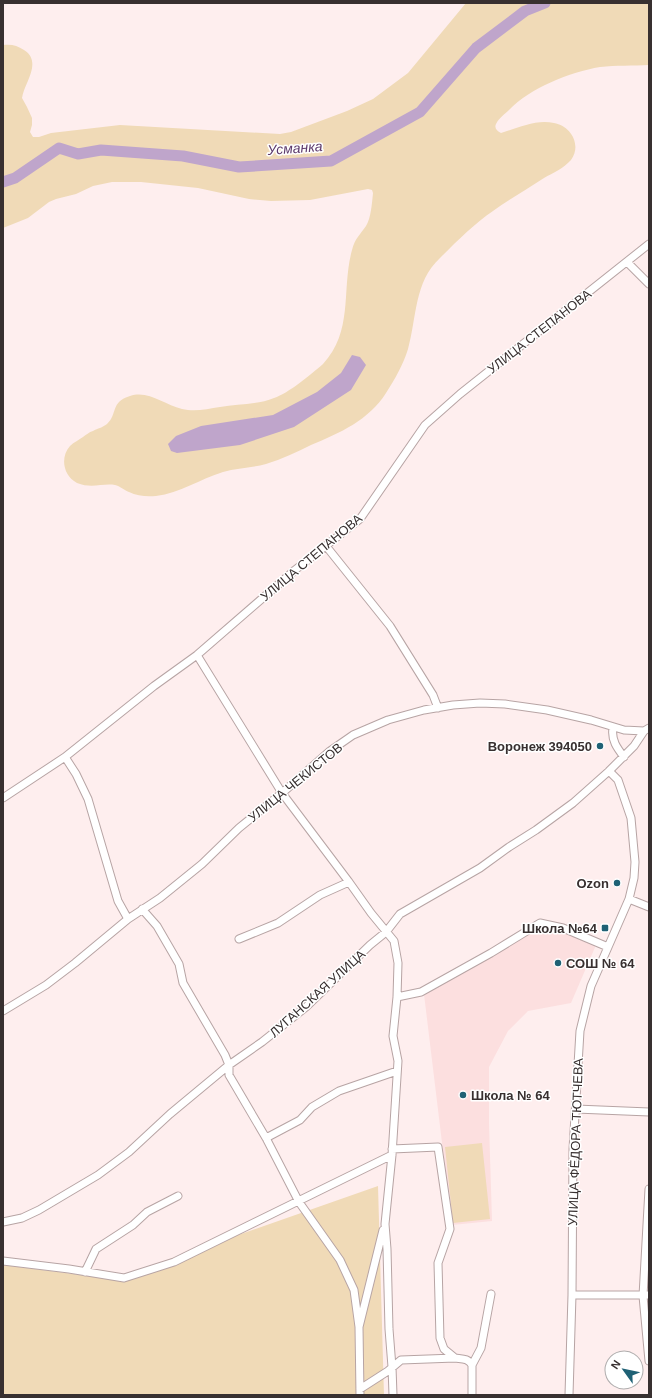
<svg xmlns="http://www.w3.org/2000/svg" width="652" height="1398" font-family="Arial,sans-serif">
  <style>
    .built { fill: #fcdfdf }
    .green { fill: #f0dab7 }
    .water { fill: #bfa5cb }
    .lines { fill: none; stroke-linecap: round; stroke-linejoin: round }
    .river { stroke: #bfa5cb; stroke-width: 11 }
    .minor-casing { stroke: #b7a4a4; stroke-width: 9 }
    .minor { stroke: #fff; stroke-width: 7 }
    .poi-dot { fill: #1f6175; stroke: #fff; stroke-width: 1.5 }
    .labels { text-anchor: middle; stroke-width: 3; stroke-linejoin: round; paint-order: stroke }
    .street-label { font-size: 13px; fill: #383030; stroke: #fff }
    .poi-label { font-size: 13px; font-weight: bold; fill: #383030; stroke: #fff; text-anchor: end }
    .water-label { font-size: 14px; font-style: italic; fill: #5c396b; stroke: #fff }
  </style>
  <rect width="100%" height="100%" fill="#feeeee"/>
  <path class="built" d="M551,927L596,945L571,1003L528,1011L508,1031L489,1067V1123L492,1221L452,1225L424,994L528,934Z"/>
  <path class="green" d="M466,3H649V65C633,66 616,65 600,67C570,72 530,88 509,110C505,114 499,118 496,124C494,128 497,131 501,133C518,128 536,119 554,123C571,126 582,145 571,160C564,168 553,173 544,178C527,189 510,199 493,211C474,224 457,241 440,258C414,282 417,317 408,349C403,365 395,379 386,393C369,420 340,433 311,445C297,452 282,459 266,464C252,468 237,468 223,472C200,479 180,493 156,496C147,497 137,496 129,492C124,490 120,486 115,485C102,483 92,489 77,483C63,476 60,457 70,446C74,442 79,440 83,437C86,435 89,432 93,431C98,428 102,428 107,424C118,414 110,402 130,396C149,390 164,405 182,409C195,412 207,409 220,407C237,404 257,405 274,398C289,393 310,375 323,364C354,330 341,290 352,250C355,238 360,235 366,226C371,218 372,203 373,193L372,190L368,189L310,200L271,201L249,199L198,188L141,182H112L93,186L76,194L56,199L49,202L28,218L3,228V45C11,44 17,45 24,50C43,62 24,83 22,98L27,107L32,118V125L30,132L33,137H39L51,133L120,125L280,134L291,132L347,111L373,99L408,73Z
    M482,1143L490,1219L453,1223L445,1147Z
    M378,1186L384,1395H3V1265L113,1279Z"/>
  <path class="water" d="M352,355L360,357L366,365L351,390L294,427L240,445L177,453L171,451L168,444L176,436L201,426L273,415L317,392L341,373Z"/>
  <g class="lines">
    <path class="river" d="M3,182L15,178L59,148L78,154L101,150L183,156L239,167L331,161L420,112L476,48L525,11L545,3"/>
    <g class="minor-casing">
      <path id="minor" d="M627,262L649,284
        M326,546L390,626L433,695L438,708
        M197,655L282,793L349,882L371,913L394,941L398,963L397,997L393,1036L398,1061L392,1155L385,1224L387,1249L389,1329L392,1367L393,1395
        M613,728C611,740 617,748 624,757
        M65,757L76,774L88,799L118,901L128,919
        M3,798L65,757L154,686L197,655L295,570L360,519L425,425L460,394L649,244
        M629,899L649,907
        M142,909L157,926L179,964L183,983L225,1055L229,1065V1075L266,1138L299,1202L340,1260L354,1290L359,1327
        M239,939L278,923L320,895L349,882
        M397,997L421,992L491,953L540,923L563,928L608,947
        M3,1011L46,985L75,963L128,919L160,898L202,864L239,828L282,793L330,751L353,735L388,720L424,710L453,705L480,703L505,704L547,710L591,720L624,730L644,731
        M576,1109L649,1112
        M266,1138L300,1120L312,1107L339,1091L397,1071
        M392,1149L438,1147L450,1229L438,1263L440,1338L444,1349L455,1358C462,1359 468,1358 472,1365V1395
        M649,1189L643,1296L649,1361
        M3,1222L22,1218L39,1210L98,1175L129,1152L170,1114L229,1065L262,1042L306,1007L370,945L386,932L400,914L480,868L509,847L536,830L573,803L609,771
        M3,1261L69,1269L124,1278L174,1262L392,1155
        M85,1272L96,1249L133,1225L147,1212L178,1196
        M572,1295H649
        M472,1365L481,1348L491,1294
        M360,1389L388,1371L401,1360L455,1358
        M360,1395L359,1327L383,1230
        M569,1395L572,1295L573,1149L580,1031L591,986L629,899L634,878L635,862L631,818L618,780L609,771L634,746L644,731L649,728"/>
    </g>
    <use href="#minor" class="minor"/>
  </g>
  <g class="poi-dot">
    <circle cx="600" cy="746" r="4"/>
    <circle cx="617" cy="883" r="4"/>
    <rect x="601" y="924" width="8" height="8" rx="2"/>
    <circle cx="558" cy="963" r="4"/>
    <circle cx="463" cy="1095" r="4"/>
  </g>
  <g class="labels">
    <g class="street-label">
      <text transform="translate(539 331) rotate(-38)" y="5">УЛИЦА СТЕПАНОВА</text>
      <text transform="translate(311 557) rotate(-40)" y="5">УЛИЦА СТЕПАНОВА</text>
      <text transform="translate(295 782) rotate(-39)" y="5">УЛИЦА ЧЕКИСТОВ</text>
      <text transform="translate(317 993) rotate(-42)" y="5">ЛУГАНСКАЯ УЛИЦА</text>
      <text transform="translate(575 1142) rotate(-88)" y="5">УЛИЦА ФЁДОРА ТЮТЧЕВА</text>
    </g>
    <g class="poi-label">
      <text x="592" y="751">Воронеж 394050</text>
      <text x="609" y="888">Ozon</text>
      <text x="597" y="933">Школа №64</text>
      <text x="566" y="968" text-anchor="start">СОШ № 64</text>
      <text x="471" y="1100" text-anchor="start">Школа № 64</text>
    </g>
    <g class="water-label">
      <text transform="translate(295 148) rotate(-4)" y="5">Усманка</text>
    </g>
  </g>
  <rect width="652" height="1398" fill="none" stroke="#383030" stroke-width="8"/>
  <g transform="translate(624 1370) rotate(303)"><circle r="19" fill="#ffffff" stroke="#afacac"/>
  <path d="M0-3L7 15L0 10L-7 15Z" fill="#1f6175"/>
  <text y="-6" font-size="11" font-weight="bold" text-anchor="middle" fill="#383030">N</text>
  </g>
</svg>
